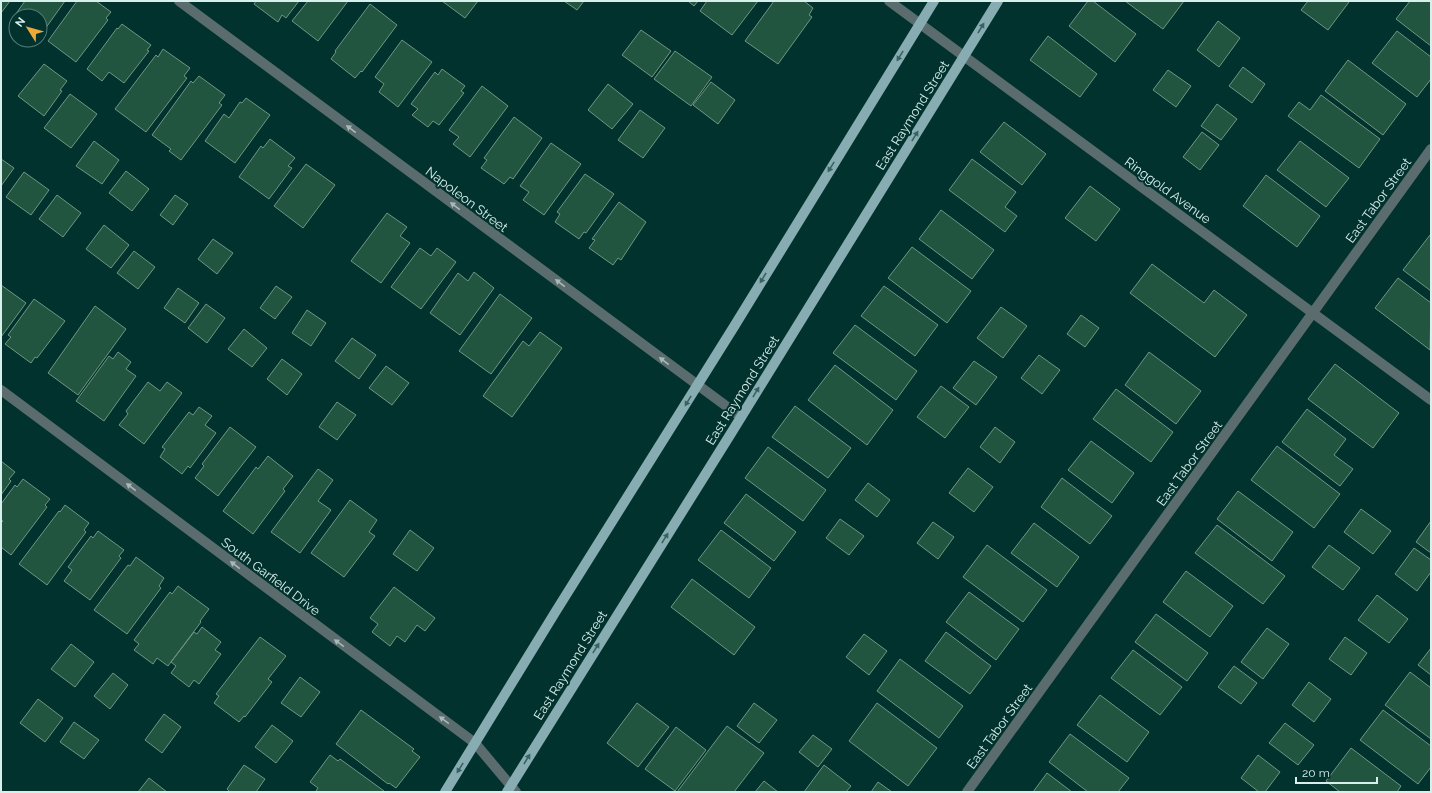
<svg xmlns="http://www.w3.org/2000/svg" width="1432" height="793" font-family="Raleway,sans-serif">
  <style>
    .building { fill: #21553f; stroke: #719683 }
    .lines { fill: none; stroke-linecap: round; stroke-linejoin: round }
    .minor { stroke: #5a6c6e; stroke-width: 10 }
    .major { stroke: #87adb2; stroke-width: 10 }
    .oneway { fill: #376363 }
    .oneway2 { fill: #a6bbb9 }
    .labels { text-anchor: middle; stroke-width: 4; stroke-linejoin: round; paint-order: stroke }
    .street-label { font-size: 13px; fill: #d8efeb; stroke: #02322e }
  </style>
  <rect width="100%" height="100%" fill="#02322e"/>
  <path class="building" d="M1,1H10L1,13Z
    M25,1H65L40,36V16H16V21L13,18Z
    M77,1H96L111,12L106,18L108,20L76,62L48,41Z
    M256,1H299L286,18L282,15L278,22L254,4Z
    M308,1H348L318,41L292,21Z
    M442,1H478L465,18Z
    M564,1H584L577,10Z
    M688,1H698L694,6Z
    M707,1H758L732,35L700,11Z
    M774,1H804L813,8L809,15L812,17L778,64L745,41Z
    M1088,1H1093L1136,34L1115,62L1069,26Z
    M1125,1H1184L1163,29Z
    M1308,1H1348L1349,2L1328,30L1301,10Z
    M1410,1H1431V46L1396,19Z
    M370,4L397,25L362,72L361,71L355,78L331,59L336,52L335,51Z
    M1218,21L1240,38L1219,67L1197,50Z
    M122,24L151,45L147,50L149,51L124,83L109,72L102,81L87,69L117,28L118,29Z
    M641,30L671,51L652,77L622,55Z
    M1397,31L1431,57V79L1417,97L1372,63Z
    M1048,36L1097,74L1080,97L1030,60Z
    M402,40L432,62L398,107L379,92L384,84L375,77Z
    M163,49L190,68L184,76L187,78L146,132L115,109L156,55L158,57Z
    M675,51L712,77L691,106L654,79Z
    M1348,60L1406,104L1383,135L1325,91Z
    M44,64L67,81L60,90L62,91L44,116L18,96Z
    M1243,67L1265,84L1252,103L1229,86Z
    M442,69L465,86L461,91L464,93L439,125L433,121L428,127L412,115L418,109L411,104L435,72L438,75Z
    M1168,70L1191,86L1176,107L1153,90Z
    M199,76L225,95L219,103L222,105L181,160L169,151L171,149L152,135L191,81L193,83Z
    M711,82L735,100L718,124L693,105Z
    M608,84L633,104L612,129L588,110Z
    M482,86L508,106L470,157L453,144L459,137L449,130Z
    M70,94L97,114L71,148L44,128Z
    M1321,95L1380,139L1359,168L1288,116L1299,102L1310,110Z
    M246,98L270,115L235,163L205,141L224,114L229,118L240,102L242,103Z
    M1217,104L1237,119L1221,140L1201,126Z
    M640,110L665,128L643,158L618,140Z
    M514,117L542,138L513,179L510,177L504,184L481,168L487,160L484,158Z
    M1004,122L1046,154L1022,185L980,152Z
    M1202,132L1219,145L1200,170L1183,157Z
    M270,139L295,158L288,166L292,168L269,199L239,177L261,146L263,148Z
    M94,141L119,160L102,184L76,166Z
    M1300,141L1349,178L1326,207L1277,170Z
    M551,143L581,164L544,215L523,200L529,192L520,186Z
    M1,159L14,168L1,186Z
    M972,159L1016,192L1005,207L1017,216L1005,232L949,190Z
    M306,164L335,185L303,228L274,206Z
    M126,171L149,189L132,211L109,193Z
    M24,172L49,190L31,215L6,197Z
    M585,174L614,194L586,233L584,232L579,239L555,222L560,214L557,212Z
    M1266,175L1320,216L1297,247L1243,206Z
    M1090,186L1120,209L1096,241L1065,218Z
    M57,195L81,213L63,237L39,219Z
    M175,195L188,204L173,225L160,215Z
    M619,202L646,222L621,260L618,258L613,265L589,248L595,240L592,239Z
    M941,210L994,250L972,279L919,239Z
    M387,213L407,227L400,236L410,243L381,283L351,261Z
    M104,225L129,245L111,268L86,249Z
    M1430,235L1431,236V291L1403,270Z
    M213,239L233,253L217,274L198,259Z
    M912,247L971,291L947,323L888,278Z
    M420,248L431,256L437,248L456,262L421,309L391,287Z
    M134,251L155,267L138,289L117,273Z
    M1152,264L1204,303L1214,290L1247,315L1215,357L1130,293Z
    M474,272L494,288L460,335L430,313L458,273L468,281Z
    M1398,278L1431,303L1430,350L1375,308Z
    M1,285L26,303L1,337Z
    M276,286L292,297L275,319L260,308Z
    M884,286L938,325L915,356L861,316Z
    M178,288L199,303L185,323L164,308Z
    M500,294L532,318L491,374L459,351Z
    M34,299L65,321L37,358L35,357L31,363L5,344L11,337L8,335Z
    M206,304L225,318L207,343L188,328Z
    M95,306L126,329L78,395L48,373Z
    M1001,307L1027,326L1003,358L977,338Z
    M307,310L326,323L311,346L292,333Z
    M1081,315L1099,328L1085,347L1067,334Z
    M855,325L917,371L896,400L833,353Z
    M244,329L267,348L252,367L228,349Z
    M540,332L562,348L512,417L483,396L523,341L529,346Z
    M352,338L376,355L359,379L335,361Z
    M118,352L131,362L126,369L136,376L104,421L76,401L109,356L113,359Z
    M1149,352L1201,391L1176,424L1125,385Z
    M1039,355L1060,370L1042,394L1021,378Z
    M282,359L302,374L287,395L267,379Z
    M974,361L997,377L976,405L953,388Z
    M1335,364L1399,413L1373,448L1308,399Z
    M835,365L893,410L867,445L808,400Z
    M386,366L409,383L392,405L369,388Z
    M148,382L160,391L167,382L182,393L144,444L119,425L128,414L126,411Z
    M941,386L969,407L945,438L917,417Z
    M1116,389L1173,432L1151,462L1093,419Z
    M337,402L356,415L337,440L319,427Z
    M795,406L851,448L828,478L772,437Z
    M199,407L212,416L205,425L216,433L190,468L188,466L182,474L160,457L165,449L162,447L189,412L193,415Z
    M1307,409L1346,439L1334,455L1353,469L1340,486L1282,442Z
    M230,427L256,447L218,496L195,478L204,466L202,464Z
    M995,427L1015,442L1000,463L980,447Z
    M1091,441L1134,473L1112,503L1068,470Z
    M1277,446L1340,494L1314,528L1251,480Z
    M768,447L826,490L803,521L745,478Z
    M268,456L293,476L283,489L285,491L253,534L223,511L256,467L258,469Z
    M1,461L15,472L9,479L11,481L1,495Z
    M968,468L993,487L974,512L949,493Z
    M318,469L333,480L318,501L331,510L300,553L271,532Z
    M1062,478L1112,516L1090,544L1041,507Z
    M23,479L50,499L45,505L47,507L11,555L1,547V523L3,521L1,520V504L15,485L17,487Z
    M868,483L890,500L877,517L855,500Z
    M1238,491L1293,532L1272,561L1217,519Z
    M746,494L796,532L774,561L724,523Z
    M350,500L377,520L369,532L375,536L344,577L311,553Z
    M65,505L89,523L84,530L86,532L47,585L19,564L59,511L60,512Z
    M1361,509L1391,531L1373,554L1344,532Z
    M840,519L864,536L849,555L826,538Z
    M1431,521V553L1416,542Z
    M933,522L954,537L938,559L917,543Z
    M1034,523L1079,557L1057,587L1011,553Z
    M1217,525L1285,576L1263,604L1195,553Z
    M410,530L434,548L417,571L393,554Z
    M721,530L771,568L749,598L698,560Z
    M98,531L124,550L119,556L121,558L90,600L64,581L72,570L68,567L91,536L93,538Z
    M987,545L1047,590L1023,622L963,577Z
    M1329,545L1360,568L1343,590L1312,567Z
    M1414,548L1431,560V572L1417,591L1395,574Z
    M136,557L164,578L159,586L161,588L127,634L94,610L128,565L130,566Z
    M1186,571L1233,606L1210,637L1163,602Z
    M692,579L755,627L734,655L671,607Z
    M178,586L209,609L200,621L201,622L168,666L157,658L153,664L134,650L139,644L134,640L170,592L172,594Z
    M394,587L435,618L425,631L417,625L405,642L397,636L390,646L372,632L378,624L370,618Z
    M969,592L1019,629L996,660L946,622Z
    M1377,595L1408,619L1389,643L1358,620Z
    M1156,614L1208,653L1187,681L1135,642Z
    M202,627L221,642L215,650L221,654L199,684L194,680L189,687L171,673L176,666L171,662L194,632L197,634Z
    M1267,628L1289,644L1263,679L1241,662Z
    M946,632L991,666L970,694L925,661Z
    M864,634L887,651L869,675L846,657Z
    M260,637L286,656L268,679L272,682L245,717L244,716L239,722L214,703L219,696L216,694Z
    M1345,637L1367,653L1351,675L1329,659Z
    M71,644L94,662L75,687L51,669Z
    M1431,648V675L1418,665Z
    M1133,650L1182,687L1160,715L1111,678Z
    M900,659L963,706L939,738L877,691Z
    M1234,666L1257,683L1241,704L1218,687Z
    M1410,672L1431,688V739L1385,705Z
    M113,673L128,685L110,709L94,696Z
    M300,677L320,692L301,717L281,703Z
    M1309,682L1331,699L1314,722L1292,705Z
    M1100,695L1149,732L1127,762L1077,725Z
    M38,699L63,718L45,742L20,723Z
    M637,703L669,727L638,767L607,743Z
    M754,703L777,720L759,743L737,726Z
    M877,703L937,748L908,786L849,741Z
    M361,710L414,749L412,751L420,757L396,788L389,783L388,784L336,744Z
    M1383,710L1431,746V767L1418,784L1360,740Z
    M164,714L181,727L162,753L145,740Z
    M74,722L99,740L84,759L60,742Z
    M1285,723L1314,745L1298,765L1269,743Z
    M272,725L293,741L276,763L255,747Z
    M727,726L764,753L734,792H677Z
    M676,727L706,750L675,791L645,769Z
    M1070,734L1129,778L1118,792H1088L1049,762Z
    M813,735L832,749L818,767L799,752Z
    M1351,748L1401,786L1397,792H1340L1326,781Z
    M330,755L338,761L340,759L384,791L383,792H318L316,791L318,788L310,782Z
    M1258,755L1280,772L1265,792H1259L1241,778Z
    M244,765L265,779L256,792H230L227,789Z
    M824,765L851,786L846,792H804Z
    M1047,773L1072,792H1033Z
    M149,778L167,792H138Z
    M764,781L778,792H755Z
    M878,782L892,792H871Z"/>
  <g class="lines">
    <path class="minor" d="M179,1L741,417
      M889,1L1431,400
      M1,390L475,743L516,792
      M967,792L1431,149"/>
    <path class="major" d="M445,792L556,611L735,325L934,1
      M507,792L730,435L998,1"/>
  </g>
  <defs><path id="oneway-solid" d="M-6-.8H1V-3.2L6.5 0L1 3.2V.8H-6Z"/></defs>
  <g class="oneway">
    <use href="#oneway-solid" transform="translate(981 28) rotate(-59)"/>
    <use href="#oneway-solid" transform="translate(900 56) rotate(122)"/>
    <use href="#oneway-solid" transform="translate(915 136) rotate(-58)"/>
    <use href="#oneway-solid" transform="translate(831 167) rotate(122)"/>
    <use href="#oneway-solid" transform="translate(763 278) rotate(121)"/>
    <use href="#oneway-solid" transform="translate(756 392) rotate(-59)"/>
    <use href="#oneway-solid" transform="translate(688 401) rotate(121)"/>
    <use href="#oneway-solid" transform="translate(665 538) rotate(-58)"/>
    <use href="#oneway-solid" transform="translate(596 648) rotate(-58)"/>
    <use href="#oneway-solid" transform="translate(527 759) rotate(-59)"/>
    <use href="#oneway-solid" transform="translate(460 768) rotate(122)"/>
  </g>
  <g class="oneway2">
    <use href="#oneway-solid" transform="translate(351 129) rotate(-143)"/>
    <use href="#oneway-solid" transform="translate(455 206) rotate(-143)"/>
    <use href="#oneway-solid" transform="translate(560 283) rotate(-143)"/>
    <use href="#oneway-solid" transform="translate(664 361) rotate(-143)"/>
    <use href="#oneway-solid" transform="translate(131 487) rotate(-143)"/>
    <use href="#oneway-solid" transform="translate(235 565) rotate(-143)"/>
    <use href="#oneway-solid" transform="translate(339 643) rotate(-144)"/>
    <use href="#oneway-solid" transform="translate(444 720) rotate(-144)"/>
  </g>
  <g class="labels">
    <g class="street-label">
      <text transform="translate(912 115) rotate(-58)" y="5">East Raymond Street</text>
      <text transform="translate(1168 190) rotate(36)" y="5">Ringgold Avenue</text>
      <text transform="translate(467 199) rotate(37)" y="5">Napoleon Street</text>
      <text transform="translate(1378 200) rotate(-54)" y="5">East Tabor Street</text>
      <text transform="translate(742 390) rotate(-58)" y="5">East Raymond Street</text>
      <text transform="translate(1189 463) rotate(-54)" y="5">East Tabor Street</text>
      <text transform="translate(271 576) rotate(37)" y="5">South Garfield Drive</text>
      <text transform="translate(570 665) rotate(-58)" y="5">East Raymond Street</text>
      <text transform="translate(999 726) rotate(-54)" y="5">East Tabor Street</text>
    </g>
  </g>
  <rect width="1432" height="793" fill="none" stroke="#d8efeb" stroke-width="4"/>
  <g transform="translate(28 28) rotate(307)"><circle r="19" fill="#02322e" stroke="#587e7a"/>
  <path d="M0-3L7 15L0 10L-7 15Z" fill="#eca93a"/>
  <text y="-6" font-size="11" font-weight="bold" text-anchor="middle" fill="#d8efeb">N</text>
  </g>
  <path d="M1296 777v6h81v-6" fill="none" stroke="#d8efeb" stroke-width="2"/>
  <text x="1302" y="777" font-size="12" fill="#d8efeb" stroke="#02322e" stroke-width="3" paint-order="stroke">20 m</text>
</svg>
